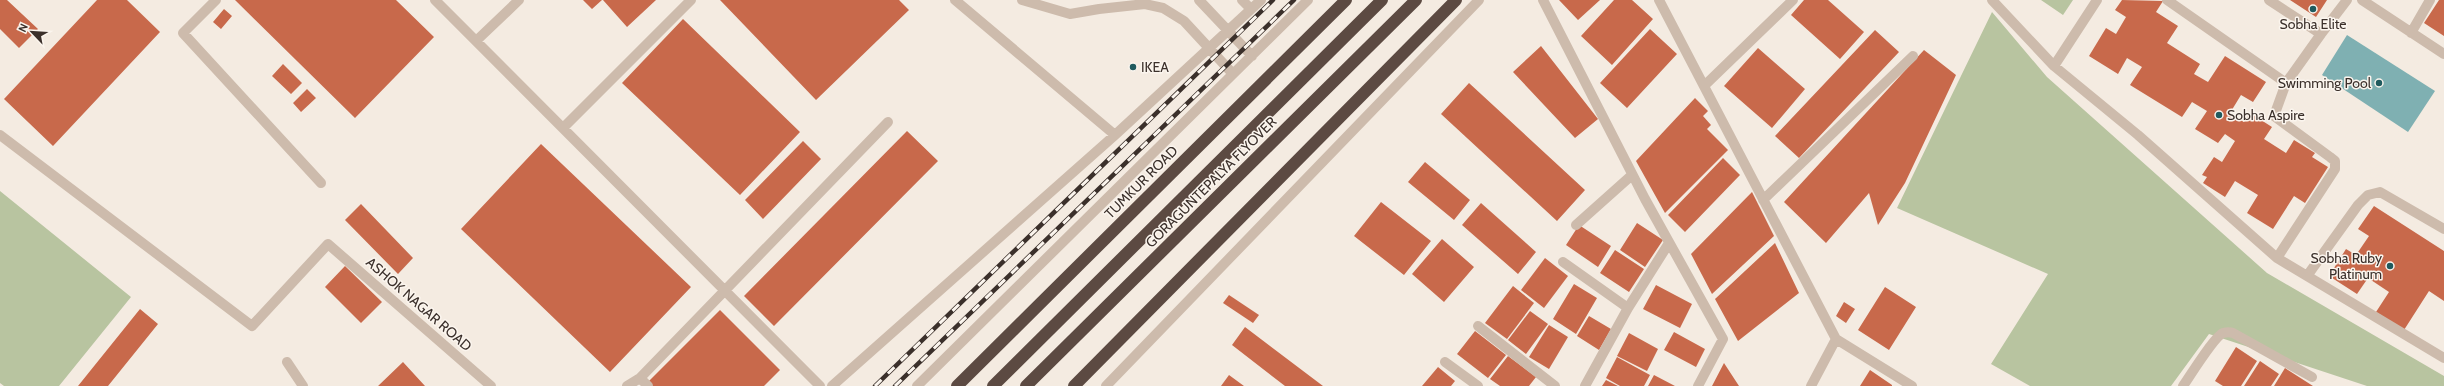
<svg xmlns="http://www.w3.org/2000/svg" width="2444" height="386" font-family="Cabin,sans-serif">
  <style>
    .green { fill: #b8c4a0 }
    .water { fill: #7fb0b2 }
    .building { fill: #c8694b }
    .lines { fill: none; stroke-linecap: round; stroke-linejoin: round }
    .minor { stroke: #cdbbac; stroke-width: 10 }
    .highway { stroke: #5c4a42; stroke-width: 12 }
    .rail-casing { stroke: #3b302b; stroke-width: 4.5 }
    .rail { stroke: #fbf5ee; stroke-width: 3; stroke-dasharray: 9; stroke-linecap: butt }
    .poi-dot { fill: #1f5a5e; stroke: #fbf5ee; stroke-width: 1.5 }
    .labels { text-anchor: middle; stroke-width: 3; stroke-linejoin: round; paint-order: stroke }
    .poi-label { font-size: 14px; fill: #3b302b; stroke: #fbf5ee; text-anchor: start }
    .street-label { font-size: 14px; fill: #3b302b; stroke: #fbf5ee }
  </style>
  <rect width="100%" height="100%" fill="#f4ebe1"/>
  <path class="green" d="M2041,0H2073L2063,15Z
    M1992,12L2047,77L2267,273L2444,376V386H2367L2209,334L2171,386H2030L1991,364L2048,274L1897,208Z
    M0,191L131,297L59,386H4L0,383Z"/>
  <path class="water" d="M2347,35L2435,91L2408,132L2322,75Z"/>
  <path class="building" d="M0,0H7L38,29L19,48L0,29Z
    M97,0H127L160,32L53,146L4,99Z
    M235,0H396L434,37L355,118Z
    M583,0H602L592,9Z
    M603,0H656L627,27Z
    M720,0H899L909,10L816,100Z
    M1559,0H1600L1578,20Z
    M1614,0H1632L1653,19L1612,65L1581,36Z
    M1804,0H1828L1864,32L1840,59L1791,15Z
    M2122,0L2163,1L2156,12L2178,26L2167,43L2200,64L2194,74L2208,82L2225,56L2266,82L2253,102L2241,95L2230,113L2244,122L2250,113L2272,127L2264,139L2286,153L2294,140L2315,153L2312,157L2328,167L2305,203L2294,196L2273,229L2247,213L2258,195L2235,181L2225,197L2203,183L2207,177L2202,175L2214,157L2222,162L2235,141L2225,134L2218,143L2195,129L2207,111L2192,102L2182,117L2130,85L2142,67L2127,58L2118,74L2089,56L2106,28L2116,34L2126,17L2115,10Z
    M2290,0H2327L2316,17Z
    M2439,0H2444V36L2424,23Z
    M224,9L232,16L221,29L213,22Z
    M683,19L800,132L740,195L622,83Z
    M1650,29L1677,54L1627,108L1600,83Z
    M1875,30L1899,52L1799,158L1775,136Z
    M1541,46L1598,119L1575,138L1513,72Z
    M1758,48L1805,89L1772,128L1724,86Z
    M1924,50L1956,75L1905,183L1878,225L1869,193L1826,243L1784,202Z
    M283,64L302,83L291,94L272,76Z
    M1469,83L1585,190L1557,221L1441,114Z
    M307,89L316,98L301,112L293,103Z
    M1695,98L1708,111L1703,116L1711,125L1707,129L1728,150L1665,213L1636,161Z
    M907,131L938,161L774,326L744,296Z
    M803,141L821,159L763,219L745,200Z
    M541,144L691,287L610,372L461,229Z
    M1723,158L1740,175L1685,232L1668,215Z
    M1425,162L1470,200L1454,220L1408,182Z
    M1752,192L1774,236L1712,294L1691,254Z
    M1381,202L1431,241L1404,275L1354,236Z
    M1481,203L1536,252L1518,274L1462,225Z
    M361,204L413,258L398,274L345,220Z
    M2374,206L2444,251V301L2429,291L2404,330L2376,312L2389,292L2368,278L2357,294L2329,276L2346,249L2356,255L2369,236L2358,229Z
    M1637,223L1663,240L1645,267L1620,250Z
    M1579,225L1611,246L1598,267L1566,245Z
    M1442,239L1474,267L1444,302L1412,274Z
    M1775,243L1799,293L1738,341L1715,299Z
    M1615,250L1644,269L1629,292L1600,273Z
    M1545,258L1568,276L1544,308L1521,290Z
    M345,266L382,302L361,323L325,287Z
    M1574,284L1597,298L1576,334L1553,319Z
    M1656,285L1692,304L1680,328L1643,309Z
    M1513,286L1534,303L1507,339L1485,323Z
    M1885,287L1916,307L1889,350L1858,330Z
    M1229,295L1259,315L1253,323L1223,303Z
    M1844,302L1855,309L1846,323L1836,316Z
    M140,309L158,324L108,386H78Z
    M720,310L780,370L764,386H652L648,382Z
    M1530,311L1548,324L1526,354L1508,340Z
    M1589,316L1611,329L1599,350L1577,336Z
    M1549,325L1568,337L1549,369L1529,357Z
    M1245,327L1323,386H1285L1232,345Z
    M1475,331L1506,355L1488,378L1457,354Z
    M1674,332L1705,349L1696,367L1664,350Z
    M1629,333L1658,349L1647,371L1617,356Z
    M2236,347L2257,361L2241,386H2223L2215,381Z
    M1508,356L1536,377L1529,386H1500L1490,379Z
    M1617,357L1650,375L1644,386H1620L1606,378Z
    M2260,361L2279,374L2271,386H2244Z
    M403,362L425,386H378Z
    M1724,363L1739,386H1712Z
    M1438,367L1455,381L1451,386H1422Z
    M2285,368L2313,386H2274Z
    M1870,370L1892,385V386H1860Z
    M1229,375L1244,386H1221Z
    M1654,375L1675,386H1648Z
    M1606,380L1618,386H1602Z"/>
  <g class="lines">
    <path class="minor" d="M216,0L183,33L321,183
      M435,0L820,386
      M955,0L1115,135
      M1022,0L1070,14L1099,9L1145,4L1163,8L1184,21L1233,74
      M1199,0L1252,56
      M1242,0L1251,9
      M1543,0L1645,199L1723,339L1698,386
      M1659,0L1836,339
      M1992,0L2054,66L2138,135L2277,258L2444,358
      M2167,0L2286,83L2321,34L2269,0
      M2362,0L2444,54
      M2411,33L2430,0
      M2321,34L2347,0
      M476,41L519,0
      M2054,66L2097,0
      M1704,86L1793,0
      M563,128L691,0
      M0,135L252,326L328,244L491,386
      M1763,200L1913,56
      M1576,225L1632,175
      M2277,258L2335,169V161L2330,157L2274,116L2286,83
      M1563,262L1628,308
      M2307,276L2358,205L2368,195L2380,192L2444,229
      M1478,326L1555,386
      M287,362L303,386
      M1445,362L1478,386
      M627,386L640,378
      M648,386L640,378L888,122
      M832,386L1115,135L1261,0
      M917,386L1308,0
      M1106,386L1479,0
      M1585,386L1628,308L1669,243
      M1811,386L1836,339L1912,386
      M2183,386C2190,376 2214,337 2223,333C2227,332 2230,332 2233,333L2312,377"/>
    <path class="highway" d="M957,386L1346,0
      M993,386L1382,0
      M1026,386L1416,0
      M1074,386L1456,0"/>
    <g class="rail-casing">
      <path id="rail" d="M875,386L1273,0
        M895,386L1294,0"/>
    </g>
    <use href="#rail" class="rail"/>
  </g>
  <g class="poi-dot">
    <circle cx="2313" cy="9" r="4"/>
    <circle cx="1133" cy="67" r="4"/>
    <circle cx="2379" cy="83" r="4"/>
    <circle cx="2219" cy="115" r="4"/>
    <circle cx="2390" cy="266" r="4"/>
  </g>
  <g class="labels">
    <g class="poi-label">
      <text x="2313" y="29" text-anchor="middle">Sobha Elite</text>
      <text x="1141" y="72">IKEA</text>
      <text x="2371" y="88" text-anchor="end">Swimming Pool</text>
      <text x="2227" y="120">Sobha Aspire</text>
      <text x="2382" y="263" text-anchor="end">Sobha Ruby<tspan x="2382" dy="16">Platinum</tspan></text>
    </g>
    <g class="street-label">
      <text transform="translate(1141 182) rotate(-45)" y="5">TUMKUR ROAD</text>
      <text transform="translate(1211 182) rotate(-45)" y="5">GORAGUNTEPALYA FLYOVER</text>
      <text transform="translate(419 304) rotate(41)" y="5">ASHOK NAGAR ROAD</text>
    </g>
  </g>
  <g transform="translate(32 32) rotate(295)" stroke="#fbf5ee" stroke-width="3" paint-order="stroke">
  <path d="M0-3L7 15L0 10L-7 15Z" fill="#3b302b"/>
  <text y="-6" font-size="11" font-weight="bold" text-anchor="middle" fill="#3b302b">N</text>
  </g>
</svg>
